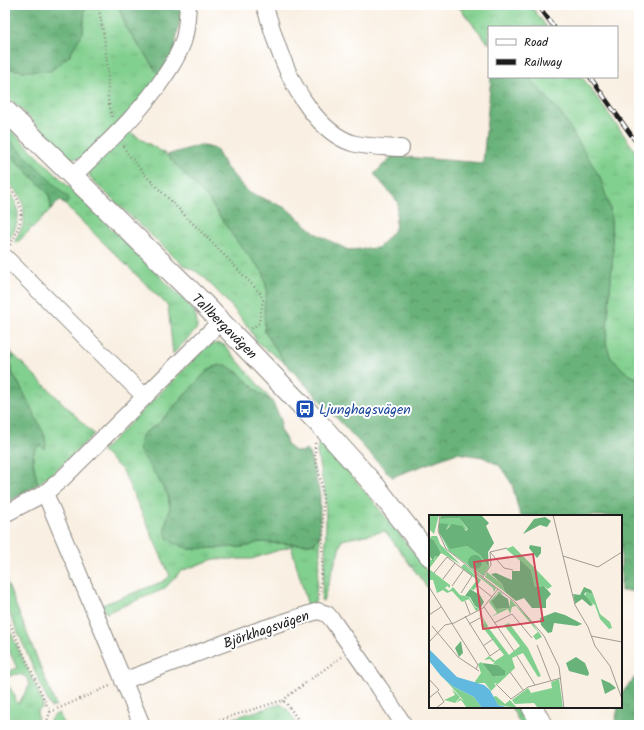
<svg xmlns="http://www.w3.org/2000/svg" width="644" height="730" font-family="Kalam,sans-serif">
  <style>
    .grass { fill: url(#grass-tufts); stroke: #4f7656; fill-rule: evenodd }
    .forest { fill: url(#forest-crowns); stroke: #42674b }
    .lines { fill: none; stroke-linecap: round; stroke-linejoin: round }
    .minor-casing { stroke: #8a8680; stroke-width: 18 }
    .tertiary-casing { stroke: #8a8680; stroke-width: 22 }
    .path { stroke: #8a8680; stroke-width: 2.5; stroke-dasharray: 1 3; stroke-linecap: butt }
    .minor { stroke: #fff; stroke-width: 16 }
    .tertiary { stroke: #fff; stroke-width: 20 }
    .rail-casing { stroke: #1c1c1c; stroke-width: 4.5 }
    .rail { stroke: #fff; stroke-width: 3; stroke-dasharray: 9; stroke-linecap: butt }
    .labels { text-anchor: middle; stroke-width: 4; stroke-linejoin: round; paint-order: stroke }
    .street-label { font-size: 14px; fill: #1c1c1c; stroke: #fff }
    .transit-label { font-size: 14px; fill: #164399; stroke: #fff; text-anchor: start }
    .inset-road { fill: none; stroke: #a19b93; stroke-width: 1 }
    .view { fill: #d1495b; fill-opacity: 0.15; stroke: #d1495b; stroke-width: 2 }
    .inset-edge { fill: none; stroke: #1c1c1c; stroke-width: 2 }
  </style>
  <defs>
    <pattern id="grass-tufts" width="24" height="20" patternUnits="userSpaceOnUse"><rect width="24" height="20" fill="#82d08f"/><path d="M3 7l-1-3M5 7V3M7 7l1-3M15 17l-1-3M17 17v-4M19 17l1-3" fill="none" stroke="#70b27b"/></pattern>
    <pattern id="forest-crowns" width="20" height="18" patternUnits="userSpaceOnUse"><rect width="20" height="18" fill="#69b27a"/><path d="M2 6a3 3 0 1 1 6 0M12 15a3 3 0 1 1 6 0" fill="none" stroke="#569063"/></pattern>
  </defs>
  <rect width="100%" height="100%" fill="#fff"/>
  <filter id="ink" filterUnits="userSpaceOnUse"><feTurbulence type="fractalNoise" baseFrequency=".025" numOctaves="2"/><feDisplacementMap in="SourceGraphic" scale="8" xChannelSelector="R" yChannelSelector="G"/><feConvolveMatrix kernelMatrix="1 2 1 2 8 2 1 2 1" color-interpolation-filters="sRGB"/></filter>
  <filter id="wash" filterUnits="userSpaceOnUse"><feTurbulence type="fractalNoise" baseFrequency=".012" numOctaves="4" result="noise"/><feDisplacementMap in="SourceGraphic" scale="16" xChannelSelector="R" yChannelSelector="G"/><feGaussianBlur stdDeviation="0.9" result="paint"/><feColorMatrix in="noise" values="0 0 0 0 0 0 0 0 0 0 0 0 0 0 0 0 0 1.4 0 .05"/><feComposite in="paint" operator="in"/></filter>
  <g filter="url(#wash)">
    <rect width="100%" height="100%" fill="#f9f0e3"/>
    <path class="grass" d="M85,5H118L126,27L159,75L151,90L83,157L75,159L70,157L5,94V68L23,71L83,32Z
      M457,5H530L547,27H489V44Z
      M529,77H582L639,156V379L628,374L611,358L606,344L613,251L610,209L539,89Z
      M5,124L185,301L194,311L196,316L197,323V328L195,331L173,354L168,306L65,205L70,200L5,135Z
      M128,131L167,155L208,199L238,243L263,272L267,290L264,309L265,332L286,364L257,342L249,328L232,307L204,277L197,272L183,265L94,182L89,175L90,168Z
      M5,149L48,193L50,199L51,209L17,243L15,242C16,236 20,233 22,227C25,217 25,203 18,193C14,188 9,184 5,179Z
      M5,188C23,204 22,226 5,243V197L6,196L5,194Z
      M218,343L223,344L228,349L272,401L260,394L240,374L226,365L216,366L209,369L158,424L144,433L150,466L157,477L168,496L170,508L165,527L189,549L241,547L249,546L258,542L292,544H309L315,543L320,534V555L315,603L308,606L291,546L252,559H214L181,571L164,589L106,613L102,605L164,581L170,576L123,471L102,451L196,357L208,346Z
      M15,356L94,434L59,468L38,484C36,475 30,458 35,450C37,448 38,447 40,445L26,398L19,384L13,375L10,361Z
      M318,443L326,447L334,455L368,495L401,536L430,575V591L385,531L342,540L323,601L321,600L325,562L326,521L325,493L317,453Z
      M5,578L56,706L51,708L5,603Z
      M5,620L43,703L42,708L37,711L38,718L35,725H16L13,718L5,722V673L17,668L5,642ZM17,674L22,675L27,678L29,686L19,703H17C16,700 15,696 13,693C10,687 6,684 8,677L12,675Z
      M280,704C288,707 293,718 297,725H228L227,720Z
      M511,707H519L530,725H521Z
      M59,713L64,725H50C49,718 53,716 59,713Z"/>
    <path class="forest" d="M5,5H85L83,32L69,56L51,71H23L5,68Z
      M118,5H182V9L174,51L159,75L126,27Z
      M491,77H529L562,115L600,177L610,209L613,251L606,344L611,358L628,374L639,379V591H621V516H520L512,484L500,466L483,457L457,453L392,477L286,364L265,332L264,309L267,290L263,272L238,243L208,199L167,155L200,145L216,149L226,167L248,192L286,208L317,234L348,250L378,248L395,229L398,202L374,174L392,156L483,163Z
      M5,135L70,200L65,205L60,200L51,209L50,199L48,193L5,149Z
      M5,346L15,356L10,361L13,375L19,384L45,436L46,446L44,449L40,445C38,447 36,448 35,450C30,458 36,475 38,484L5,504Z
      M226,365L240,374L260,394L272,401L281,420L280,430L285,438L288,446L293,450L299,452L308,450L313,466L320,495V534L315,543L309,544H292L258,542L249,546L241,547L189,549L174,543L167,538L165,527L170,508L168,496L157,477L139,450L140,440L144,433L158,424L209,369L216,366Z
      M639,675V725H615L618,707H621V694L636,676Z"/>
  </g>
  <g filter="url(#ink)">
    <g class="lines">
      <g class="minor-casing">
        <path id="minor" d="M264,5C271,23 275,43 283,60C295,91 319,132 352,143C365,147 387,147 401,148
          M73,176C106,144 141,113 166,74C173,64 179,53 183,42C187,30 187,17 188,5
          M5,257L145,397
          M45,493L142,725
          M5,514L45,493L63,478L221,321
          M123,681L262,629L318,611L327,614L333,621L379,687L404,725"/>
      </g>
      <g class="tertiary-casing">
        <path id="tertiary" d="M5,110L197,297L305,409L326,431L376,487L430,556
          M532,707L542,725"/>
      </g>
      <path class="path" d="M98,5L104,36L108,72V99L112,117
        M124,146L127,153L147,177L229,260L260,293L263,300L259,323L250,330
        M5,183C27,204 24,220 10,245
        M315,443V457L320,477L323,496V528L322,570L319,597
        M5,613L50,712L46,725
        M283,701L288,696L341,657
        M50,712L110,686
        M208,725L232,716L277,702L283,701L287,704L302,725"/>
      <use href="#minor" class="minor"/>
      <use href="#tertiary" class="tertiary"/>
      <g class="rail-casing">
        <path id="rail" d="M538,5L554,27
          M590,77L639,146"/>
      </g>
      <use href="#rail" class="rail"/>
    </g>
  </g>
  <defs>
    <g id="bus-square" transform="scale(1)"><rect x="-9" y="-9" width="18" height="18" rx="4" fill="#1a4fb4" stroke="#fff"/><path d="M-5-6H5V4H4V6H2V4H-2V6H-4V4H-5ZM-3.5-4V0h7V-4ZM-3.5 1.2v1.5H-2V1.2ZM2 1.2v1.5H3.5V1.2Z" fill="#fff"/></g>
  </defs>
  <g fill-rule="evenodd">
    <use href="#bus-square" x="305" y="409"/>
  </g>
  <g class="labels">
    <g class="street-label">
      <text transform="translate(225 326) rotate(45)" y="5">Tallbergavägen</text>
      <text transform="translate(266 629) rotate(-19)" y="5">Björkhagsvägen</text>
    </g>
    <g class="transit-label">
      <text x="319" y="414">Ljunghagsvägen</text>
    </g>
  </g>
  <g transform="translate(429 515)">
    <rect width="193" height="193" fill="#f9f0e3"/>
    <path d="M0,0H10L5,19L1,15ZM30,3L39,15L20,11L17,15L18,10L10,8L11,4ZM3,21L6,25L3,21H8L11,29L31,49L12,38L5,25L0,23ZM13,23L20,32L38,31L51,40L60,52L54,61L20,36ZM84,31L95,42L123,71L119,74L115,71L106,72L102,55L77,34ZM0,40L2,45H5L6,41L9,42L0,54L21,70V73L18,71L16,73L20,76L24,72L31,80L40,82L46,92L51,94L47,96L40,84L33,87L23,76L18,78L14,75L8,78L4,65H0ZM35,49L67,73L65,77L64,73L36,51L52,65L45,75L41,74L48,65L32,52ZM58,57L73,69L76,77L56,62ZM70,76L75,80L69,78L64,85L67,94L81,93V84L100,103L113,122L107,125L104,121L109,117L87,91L83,92L81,99L79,94L62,102L68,98L60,87ZM157,77L164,79L171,99L181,107L183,113L180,114L171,104L166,90L156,84ZM50,96L59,111L57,114L59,112L80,140L91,131L75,110L80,108L99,133L112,161L109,162L94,138L83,143L86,153L69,169L65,168L67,171L62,176L56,168H45L52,158L49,149L52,147L64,162L71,161L76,157L69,150L64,149L66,147H64L61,144L55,145L60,141L66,146L75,140L52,110L55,108L48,97L56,108ZM5,152L23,171L45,182L53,193H38L32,185L27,188L31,183L35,186ZM130,164L134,193H109L105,188L86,189L83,185L99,173L102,178L123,173L122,167ZM23,174L31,182L26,188L15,185L26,180ZM67,181L76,189L81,185L88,193L69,190L64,182Z" fill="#82d08f"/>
    <path d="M12,0H52L60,8L57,11L65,28L59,37L60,52L51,40L38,31L21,34L10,18V8L19,9L17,15L23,9L33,11L37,16L39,14L30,3L11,4ZM116,2L122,6L118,12L111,10L94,19L105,4ZM0,23L5,25L12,38L9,42L6,41L4,46L0,40ZM101,30L112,32V38L108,43L100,33ZM39 47a7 7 0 1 1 14 0a7 7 0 1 1-14 0ZM91,45L102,55L106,72L115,71L122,79L117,85V93H103L95,83L87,86L76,77L73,69L62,59L67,58L83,65V56H91ZM155,72L162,75L164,79L157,77L155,79L164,90L161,91L153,84L146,89L144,79L151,80ZM41,74L51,80L55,87L51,94L46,91L41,82L36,81ZM70,78L79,84L81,93L67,94L63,86ZM126,97L136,100L153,109L148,111L125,108L123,117L119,118L112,110L111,103ZM32,126L34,138L30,142L26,133ZM147,142L156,148L160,158L159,161L140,156L137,148ZM53,148L69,150L76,156V160L64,162ZM172,164L181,168L187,173L176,179Z" fill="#69b27a"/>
    <path d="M0,134L28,162L55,170L61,175L69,190L81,193H53L45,182L23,171L12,161L0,146Z" fill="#61b9df"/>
    <path class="inset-road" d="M11,0L9,16L17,34L86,87L115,121L130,152L135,193M124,0L146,90L159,112L166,131L181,151L193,184M61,37L75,53L84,55M134,41L169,52L193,37M5,58L18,42L43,61L32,78M54,62L62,50L61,37L78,33M14,64L26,48M48,70L63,82M23,71L35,54M0,72L49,150L47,154M36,86L41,99M55,92L85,136M0,100L12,92M36,101L61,141L71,134M65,108L83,99L103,123M40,109L51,103M3,111L29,142L50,156M162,121L193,127M1,126L16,110L25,108L54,93L69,74M108,130L122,166M54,131L64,124M88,141L106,170M81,157L94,175M0,164L10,175L0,183M67,169L82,184L99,172L132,163M7,193L15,187L9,177"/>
    <path class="view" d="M104,39L114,106L54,114L45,47Z"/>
    <rect width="193" height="193" class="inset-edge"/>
  </g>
  <rect width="644" height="730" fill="none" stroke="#fff" stroke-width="20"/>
  <rect x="488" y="26" width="130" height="52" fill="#ffffff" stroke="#a4a4a4"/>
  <rect x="496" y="39" width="20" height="6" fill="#ffffff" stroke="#a4a4a4"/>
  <text x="524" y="46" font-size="12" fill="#1c1c1c">Road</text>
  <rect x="496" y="59" width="20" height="6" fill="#1c1c1c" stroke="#a4a4a4"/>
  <text x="524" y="66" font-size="12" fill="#1c1c1c">Railway</text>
</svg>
